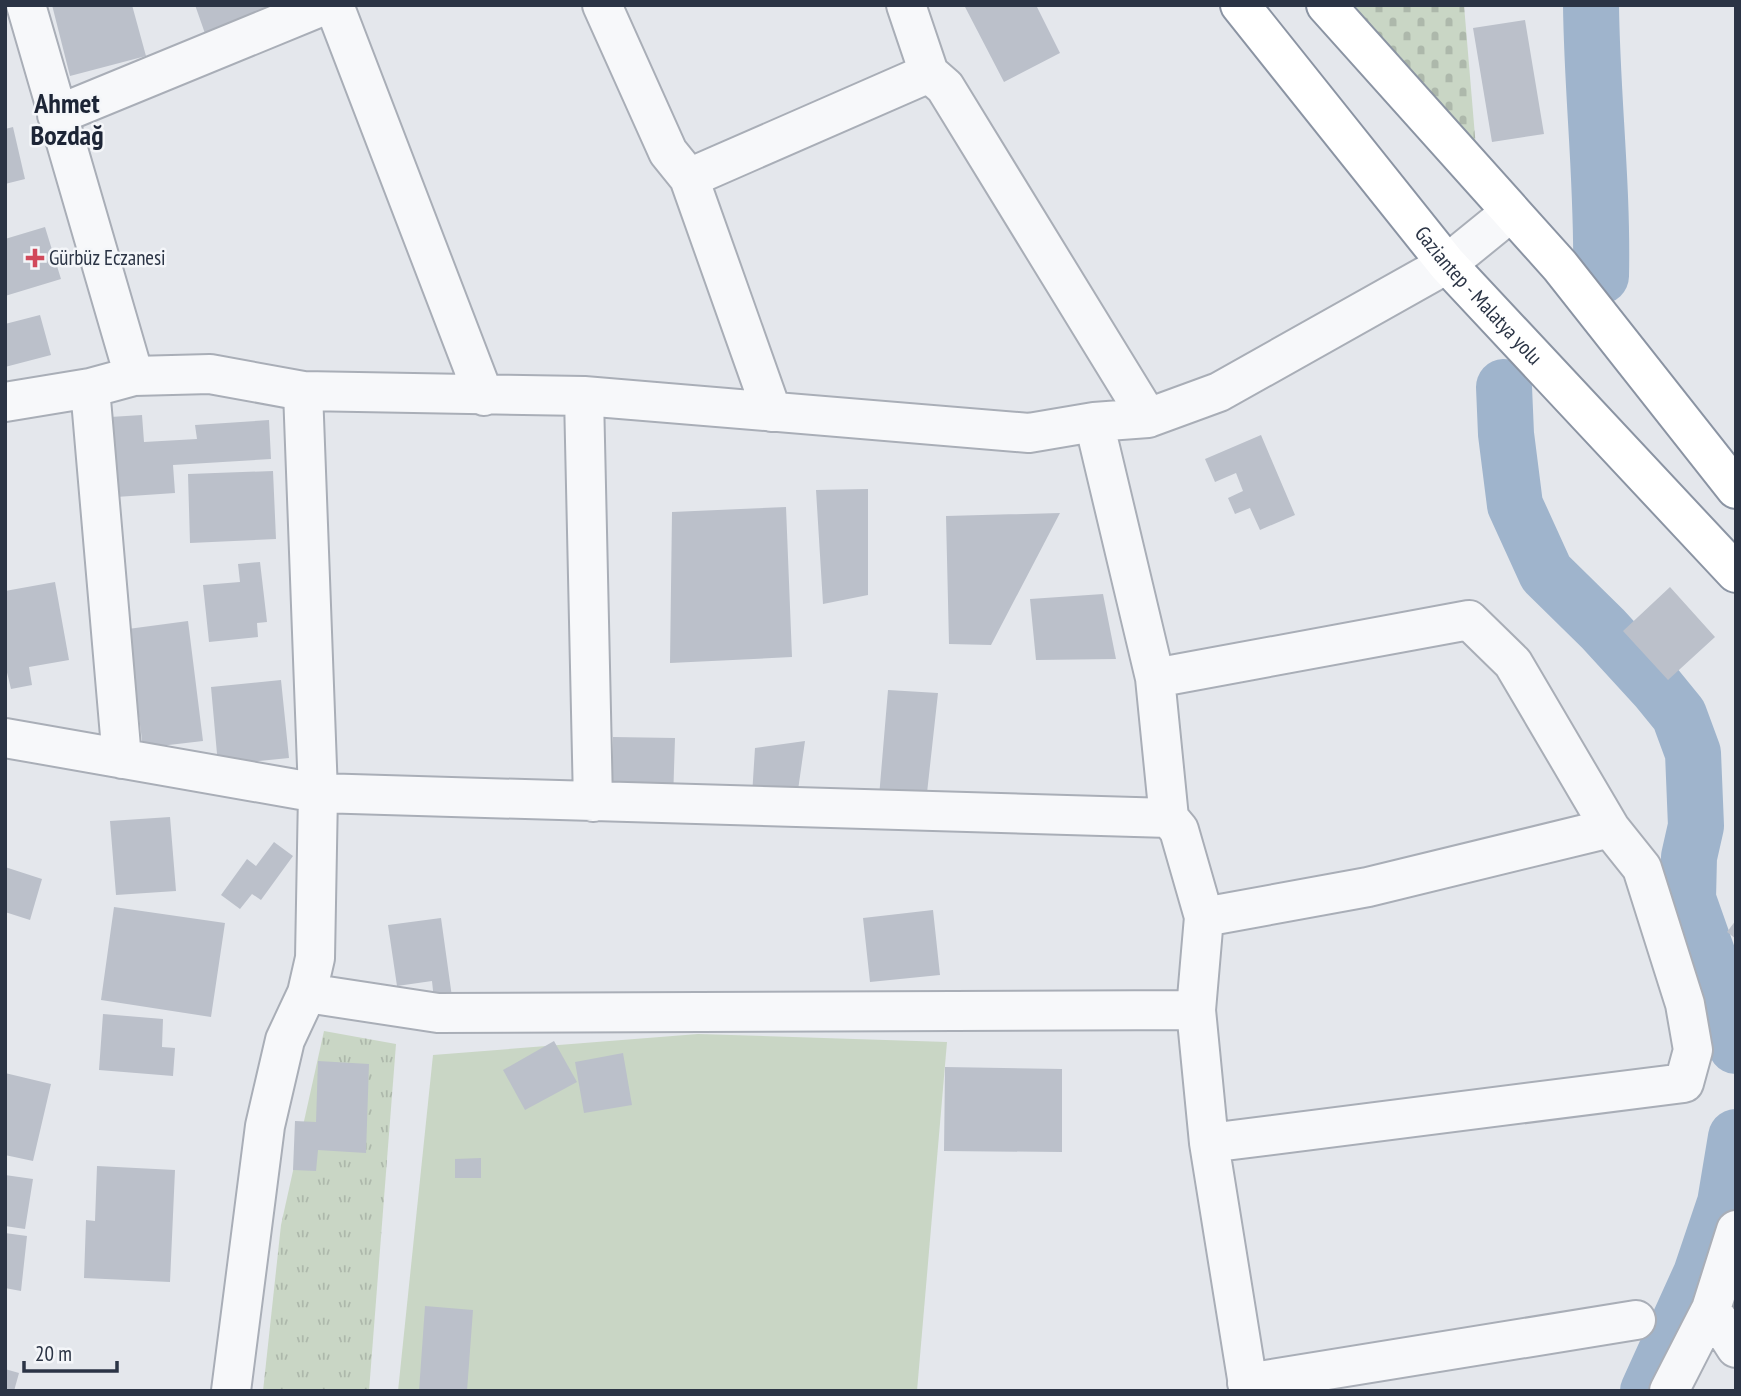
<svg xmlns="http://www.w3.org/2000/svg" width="1741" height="1396" font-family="'PT Sans Narrow',sans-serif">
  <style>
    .grass { fill: #c9d6c5 }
    .cemetery { fill: url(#cemetery-stones) }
    .park { fill: url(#park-tufts) }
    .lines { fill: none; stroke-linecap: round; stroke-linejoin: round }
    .river { stroke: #9fb4cc; stroke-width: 56 }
    .building { fill: #bbc0ca }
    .minor-casing { stroke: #a9aeb7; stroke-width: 42 }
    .highway-casing { stroke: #8b94a3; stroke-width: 42 }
    .minor { stroke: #f7f8fa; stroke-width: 38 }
    .highway { stroke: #fff; stroke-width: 38 }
    .poi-dot { fill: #d1495b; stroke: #f4f6f9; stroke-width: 2.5 }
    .labels { text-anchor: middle; stroke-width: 5; stroke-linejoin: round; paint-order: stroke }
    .poi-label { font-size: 21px; fill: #2b3445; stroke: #f4f6f9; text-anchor: start }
    .street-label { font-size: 21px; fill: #2b3445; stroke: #f4f6f9 }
    .district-label { font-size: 28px; font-weight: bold; fill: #1d2536; stroke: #f4f6f9 }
  </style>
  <defs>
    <pattern id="cemetery-stones" width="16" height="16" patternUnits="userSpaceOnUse" patternTransform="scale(1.75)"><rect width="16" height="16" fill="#c9d6c5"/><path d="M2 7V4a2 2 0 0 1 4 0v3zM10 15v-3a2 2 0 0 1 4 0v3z" fill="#adb8ab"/></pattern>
    <pattern id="park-tufts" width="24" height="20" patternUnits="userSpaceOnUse" patternTransform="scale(1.75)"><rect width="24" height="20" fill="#c9d6c5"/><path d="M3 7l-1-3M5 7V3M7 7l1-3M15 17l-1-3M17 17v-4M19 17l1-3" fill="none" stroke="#adb8ab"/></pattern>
  </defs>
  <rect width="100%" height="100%" fill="#e4e7ec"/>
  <path class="grass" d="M698,1034L947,1042L917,1391H398L433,1055Z"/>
  <path class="cemetery" d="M1354,5H1464L1476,148Z"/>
  <path class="park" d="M324,1031L396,1044L369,1391H263L281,1225Z"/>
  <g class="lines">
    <path class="river" d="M1591,5C1592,96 1603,185 1601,276
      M1504,387L1506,434L1515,505L1546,573L1603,629L1657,688L1679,715L1693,753L1696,826L1689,857L1688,899L1713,970L1736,1046
      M1648,1391L1701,1274L1725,1203L1736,1137"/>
  </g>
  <path class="building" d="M52,5H132L146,56L70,76Z
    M195,5H304L208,42Z
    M964,5H1036L1060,53L1004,82Z
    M1525,20L1544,134L1492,142L1473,28Z
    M13,127L25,179L5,184V129Z
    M45,227L61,279L5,296V239Z
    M40,315L51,355L5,367V324Z
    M142,415L144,442L197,439L195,425L269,420L271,459L173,465L175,493L116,497L110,417Z
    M1261,435L1295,515L1260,530L1250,508L1235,514L1228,498L1243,491L1236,473L1215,482L1205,459Z
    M273,471L276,539L190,543L188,474Z
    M868,489V595L823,604L816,490Z
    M786,507L792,657L670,663L672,512Z
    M1060,513L991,645L949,644L946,516Z
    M260,562L267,622L257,623L258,637L209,642L203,585L240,582L238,564Z
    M55,582L69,660L29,667L32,685L11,689L5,664V591Z
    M1670,587L1715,637L1668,680L1623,631Z
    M1103,594L1116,659L1036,660L1030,599Z
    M188,621L203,741L143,748L128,629Z
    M281,680L289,758L218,765L211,687Z
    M888,690L938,693L927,793L879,797Z
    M613,737L675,738L673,801L612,799Z
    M805,741L797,797L752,796L755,748Z
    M170,817L176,891L116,895L110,821Z
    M274,842L293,856L261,900L252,894L240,909L221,895L247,859L256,866Z
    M5,867L42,879L30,920L5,912Z
    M114,907L225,923L211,1017L101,1000Z
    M933,910L940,975L870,982L863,918Z
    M441,918L452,997L434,1000L432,981L397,986L388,925Z
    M1736,920V939L1727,932Z
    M103,1014L163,1019L162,1047L175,1048L173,1076L99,1070Z
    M554,1041L577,1082L525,1110L503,1070Z
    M623,1053L632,1105L584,1113L575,1062Z
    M318,1061L369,1064L366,1153L318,1150L316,1171L293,1170L295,1121L316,1122Z
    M945,1067L1062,1069V1152L944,1151Z
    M5,1073L51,1084L33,1161L5,1155Z
    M481,1158V1178H455V1159Z
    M97,1166L175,1170L170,1282L84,1278L86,1220L95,1221Z
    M5,1175L33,1179L25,1229L5,1226Z
    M5,1233L27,1236L21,1291L5,1288Z
    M425,1306L473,1310L467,1391H419Z
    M5,1369L19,1373L14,1391H5Z"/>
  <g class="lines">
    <g class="minor-casing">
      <path id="minor" d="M26,5L134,376
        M334,5L484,396
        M602,5L668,152L689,178L772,412
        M906,5L929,73L945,87L1148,418
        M57,115L325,5
        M689,178L929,73
        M90,388L122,759
        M584,396L593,802
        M5,402L90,388L134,376L210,374L303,391L584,396L1029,433L1094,422L1148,418L1219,392L1447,264L1511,212
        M1094,422L1155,678L1169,818L1179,830L1204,917L1196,1010L1209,1143L1249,1391
        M1155,678L1469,620L1513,663L1610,828L1642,868L1685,1004L1693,1050L1684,1083L1209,1143
        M5,738L318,793L1169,818
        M1204,917L1368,887L1610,828
        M307,993L438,1013L1196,1010
        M1736,1230L1711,1309L1736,1348
        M1247,1383L1636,1320
        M231,1391L265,1126L285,1040L307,993L315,958L318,793L303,391
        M1669,1391L1711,1309"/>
    </g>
    <g class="highway-casing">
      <g id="highway">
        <path id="s1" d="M1240,5L1447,264L1736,573"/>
        <path d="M1326,5L1560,266L1736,489"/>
      </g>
    </g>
    <use href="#minor" class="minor"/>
    <use href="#highway" class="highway"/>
  </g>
  <path class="poi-dot" d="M31.5 247.5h7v7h7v7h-7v7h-7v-7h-7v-7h7z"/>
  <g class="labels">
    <g class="poi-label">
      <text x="49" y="265">Gürbüz Eczanesi</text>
    </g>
    <g class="street-label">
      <text dy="7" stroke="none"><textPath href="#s1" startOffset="376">Gaziantep - Malatya yolu</textPath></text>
    </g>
    <g class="district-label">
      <text x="67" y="113">Ahmet<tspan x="67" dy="32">Bozdağ</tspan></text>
    </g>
  </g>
  <rect width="1741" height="1396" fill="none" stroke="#2b3445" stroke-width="14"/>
  <path d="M24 1361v10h93v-10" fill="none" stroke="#2b3445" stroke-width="3.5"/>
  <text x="35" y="1361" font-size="21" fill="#2b3445" stroke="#f4f6f9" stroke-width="5" paint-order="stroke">20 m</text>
</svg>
